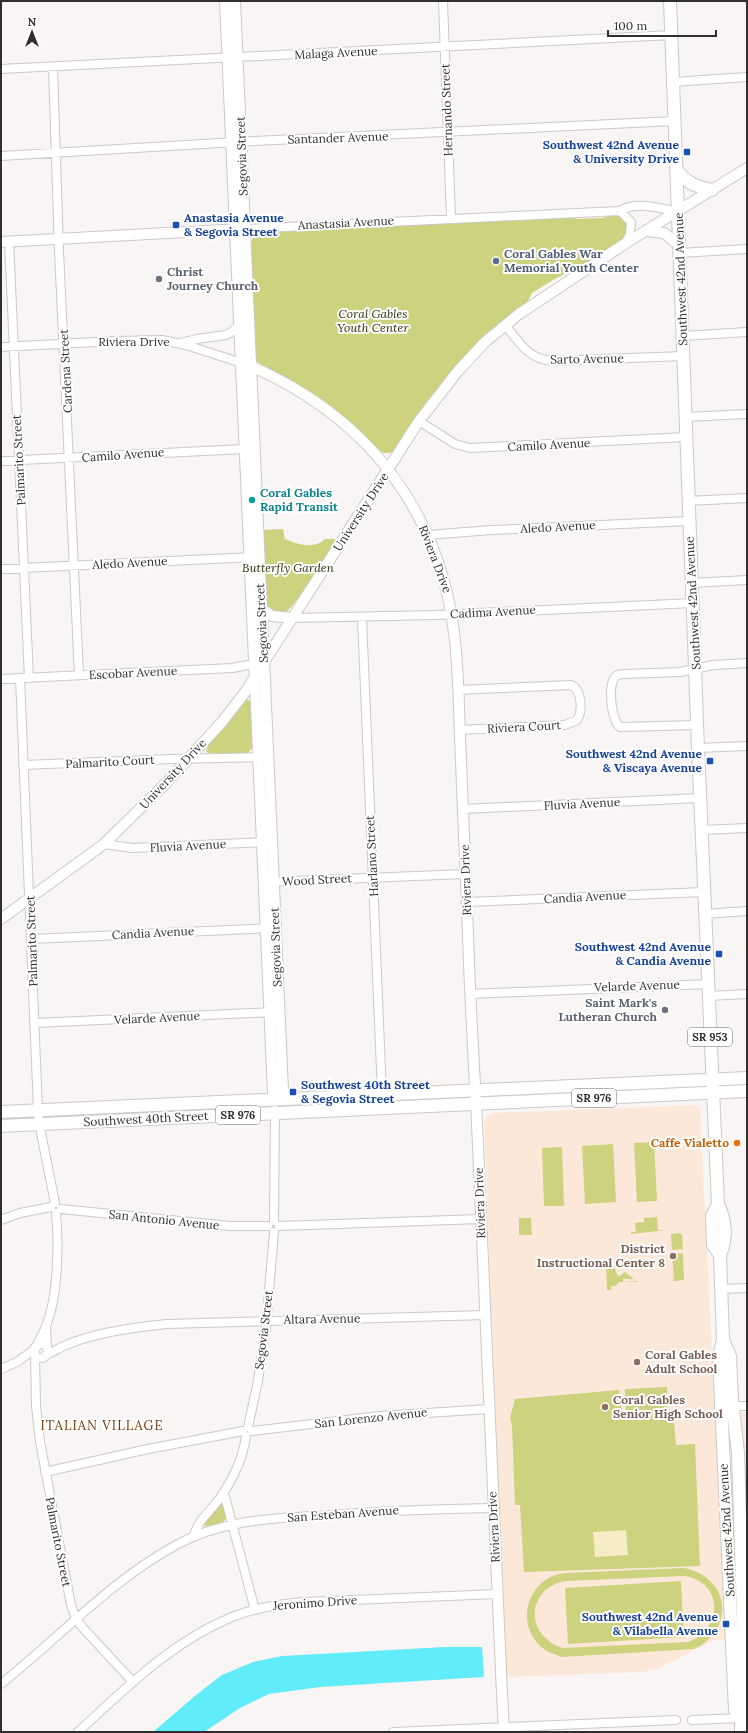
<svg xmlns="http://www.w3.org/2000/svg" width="748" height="1733" font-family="Lora,serif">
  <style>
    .built { fill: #f4e8e3 }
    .education { fill: #fce8d9 }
    .green { fill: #ccd27e; fill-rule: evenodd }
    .sand { fill: #f6edc7 }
    .water { fill: #62ebf8 }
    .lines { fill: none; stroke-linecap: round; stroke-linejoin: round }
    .minor-casing { stroke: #ccc9c7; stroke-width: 10 }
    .tertiary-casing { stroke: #ccc9c7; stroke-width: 12 }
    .primary-casing { stroke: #ccc9c7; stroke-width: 14 }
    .minor { stroke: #fff; stroke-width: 8 }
    .tertiary { stroke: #fff; stroke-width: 10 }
    .primary { stroke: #fff; stroke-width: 12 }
    .transit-dot { fill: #1a4fb4; stroke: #fff; stroke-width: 1.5 }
    .service-dot { fill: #5c6f8a; stroke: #fff; stroke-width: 1.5 }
    .worship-dot { fill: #6b7280; stroke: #fff; stroke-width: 1.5 }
    .culture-dot { fill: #0f9aa8; stroke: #fff; stroke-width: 1.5 }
    .food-dot { fill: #e8710a; stroke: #fff; stroke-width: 1.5 }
    .education-dot { fill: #8d6e63; stroke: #fff; stroke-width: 1.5 }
    .labels { text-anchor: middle; stroke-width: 4; stroke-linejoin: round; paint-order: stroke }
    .shield { fill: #fff; stroke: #6e6d6d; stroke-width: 1 }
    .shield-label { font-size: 11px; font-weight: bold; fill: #302f2e }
    .street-label { font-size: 12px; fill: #302f2e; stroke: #fff }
    .transit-label { font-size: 12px; font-weight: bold; fill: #164399; stroke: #fff; text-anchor: end }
    .service-label { font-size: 12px; font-weight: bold; fill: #4e5e75; stroke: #fff; text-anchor: start }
    .worship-label { font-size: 12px; font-weight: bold; fill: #5b616d; stroke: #fff; text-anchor: start }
    .park-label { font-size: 12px; font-style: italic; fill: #2e3007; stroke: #fff }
    .culture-label { font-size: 12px; font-weight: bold; fill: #0d838f; stroke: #fff; text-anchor: start }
    .food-label { font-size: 12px; font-weight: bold; fill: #c56008; stroke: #fff; text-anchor: end }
    .education-label { font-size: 12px; font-weight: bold; fill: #785e54; stroke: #fff; text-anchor: start }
    .neighbourhood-label { font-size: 13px; letter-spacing: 1px; fill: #733804; stroke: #fff }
  </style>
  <rect width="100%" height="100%" fill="#f9f5f4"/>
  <path class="built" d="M747,1412V1506L740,1413Z"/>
  <path class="education" d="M696,1105L700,1109L726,1639L715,1640L658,1668L641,1672L506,1677L484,1122L486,1117L494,1113Z"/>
  <path class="green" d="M607,214L621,215L628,223L626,235L622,239L588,262L553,280L532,293L527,303L494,328L394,451L390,453H383L321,400L265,366H262L255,359L250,245L254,236L259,233L296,230L572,217L577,219L604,218Z
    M283,529L285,539C297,544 314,550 325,539H339C330,552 293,611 282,615L267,608L262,530Z
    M245,699L251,701L253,747L248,753H208L206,751L208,746Z
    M654,1142L657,1201L637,1202L634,1143Z
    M613,1144L616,1202L585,1204L582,1146Z
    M562,1147L564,1206H544L542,1148Z
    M657,1217L658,1230H666L631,1234V1232H636L635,1223L644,1222V1218Z
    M519,1218H531L532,1235H519Z
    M680,1233L682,1235L683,1249L672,1250L671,1234Z
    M683,1253L684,1280L674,1281L672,1254Z
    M606,1262H612L618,1277L625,1272L634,1279H623V1282L637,1281V1282H619L616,1286H611V1290H607Z
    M667,1387L668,1417L671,1421L674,1422L676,1445L695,1444L700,1566L524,1572L520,1505H515L512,1425L510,1418L515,1399L619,1390L623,1419H626L625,1389Z
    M220,1503L223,1505C224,1509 227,1515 226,1518C224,1525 210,1526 205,1526V1522Z
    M684,1568C730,1577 736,1629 694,1649L561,1657C556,1654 549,1653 544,1649C513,1626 527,1577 565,1573ZM684,1576C723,1581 724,1629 688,1642L563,1648C524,1636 526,1588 566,1581Z
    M681,1581L684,1637L568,1644L565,1588Z"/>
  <path class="sand" d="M626,1530L628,1555L595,1557L593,1532Z"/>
  <path class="water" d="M445,1647H482L484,1677L320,1687L269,1694L240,1708L204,1732H153L196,1695L222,1675L253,1662L282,1656Z"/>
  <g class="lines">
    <g class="minor-casing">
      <path id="minor" d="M443,1L451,218
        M53,67L59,251L79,675
        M1,69L671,35
        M673,82L747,77
        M1,156L253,141L675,121
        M620,211L631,222L630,234L626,243
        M245,229L620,211C635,201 662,208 678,212
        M9,241L29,678
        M680,253L747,249
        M505,325C519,342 529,360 553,361L683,356
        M683,336L747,332
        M180,343L197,339L226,335L233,331L240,323
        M1,347L116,341L162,340L186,345L242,363
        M685,417L747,414
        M419,421L455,444L470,448L686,437
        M1,461L245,449
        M688,501L747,498
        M427,535L492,530L689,521
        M1,569L254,557
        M692,583L747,580
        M292,618L436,615L693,603
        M362,618L382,1094
        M20,678L38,1110L41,1133L55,1203
        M1,679L232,668L259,663
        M458,690L571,685C582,690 583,711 577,720L565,725L460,730
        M697,725L620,727C611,720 608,686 615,677C617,675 620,674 624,674L680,672L713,665L747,663
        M698,748L747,746
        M23,765L172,759L264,757
        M463,809L700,798
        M702,830L747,828
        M104,844L132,848L267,842
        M268,882L465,874
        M466,902L704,892
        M705,914L747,911
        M32,939L270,928
        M470,994L708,984
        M709,996L747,994
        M35,1023L274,1012
        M61,1209L230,1226H268
        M1,1220L20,1213L51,1207
        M274,1221L275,1110
        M279,1226L480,1219
        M721,1289L747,1288
        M46,1326L47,1349
        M34 1351a7 7 0 1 1 14 0a7 7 0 1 1-14 0Z
        M37,1346C39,1339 44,1333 46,1326C58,1297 59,1244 56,1213
        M35,1354L36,1406L40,1442L71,1605L76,1619L83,1628L133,1682
        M46,1355C53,1352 59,1348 66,1345C94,1333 136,1327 167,1324L485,1315
        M1,1369L17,1362L35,1349
        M733,1406H747
        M248,1427L258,1381L266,1327L274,1232
        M252,1431L380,1416L489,1409
        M45,1472L148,1449L243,1431
        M224,1493L255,1610
        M194,1536C197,1522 209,1512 217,1502C231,1483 243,1459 246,1436
        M1,1684C60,1637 111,1580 178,1544C224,1519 277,1518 328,1515C383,1511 438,1509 494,1508
        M692,1720L741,1718
        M78,1732C125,1689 171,1642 232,1617C254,1608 279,1604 304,1602L497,1594
        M393,1732L676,1720"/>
    </g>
    <g class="tertiary-casing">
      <path id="tertiary" d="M225,1L273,1093L276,1099L283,1093V1090L235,1
        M647,231L664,233L680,246
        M1,242L241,229
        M246,364C335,402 402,465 436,556C458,615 458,675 460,737C463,802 465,868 468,934C470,1005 475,1076 478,1146C486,1342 494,1537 504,1732
        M261,608L272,616L292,618
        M264,662L419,421L458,371L485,342L519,314L626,243L747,168
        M1,919L104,844L165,784L222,722L246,691L255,676"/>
    </g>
    <g class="primary-casing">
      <path id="primary" d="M670,1L698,748L718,1204C726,1221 727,1239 720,1255L723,1340L719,1357L735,1710L741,1718V1732
        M677,170C686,183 697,187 712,190
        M1,1112L747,1078
        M1,1126L747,1091
        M718,1204L712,1216L713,1245L720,1255
        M723,1340L730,1356L732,1401L738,1453L746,1711L741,1718"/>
    </g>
    <use href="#minor" class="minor"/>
    <use href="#tertiary" class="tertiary"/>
    <use href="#primary" class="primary"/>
  </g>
  <g class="transit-dot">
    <rect x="683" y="148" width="8" height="8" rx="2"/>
    <rect x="172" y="221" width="8" height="8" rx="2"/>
    <rect x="706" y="757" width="8" height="8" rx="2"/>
    <rect x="715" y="950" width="8" height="8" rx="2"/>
    <rect x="289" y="1088" width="8" height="8" rx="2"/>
    <rect x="722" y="1620" width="8" height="8" rx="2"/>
  </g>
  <circle class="service-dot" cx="496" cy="261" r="4"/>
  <g class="worship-dot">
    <circle cx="159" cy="279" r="4"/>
    <circle cx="665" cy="1010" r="4"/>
  </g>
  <circle class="culture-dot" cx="252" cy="500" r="4"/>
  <circle class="food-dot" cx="737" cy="1143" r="4"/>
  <g class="education-dot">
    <circle cx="673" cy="1256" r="4"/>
    <circle cx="637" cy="1362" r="4"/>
    <circle cx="605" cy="1407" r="4"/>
  </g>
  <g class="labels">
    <g class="shield">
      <rect x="688" y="1028" width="44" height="18" rx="3"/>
      <rect x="572" y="1089" width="44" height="18" rx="3"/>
      <rect x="216" y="1106" width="44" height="18" rx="3"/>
    </g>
    <g class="shield-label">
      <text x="710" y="1041">SR 953</text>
      <text x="594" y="1102">SR 976</text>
      <text x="238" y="1119">SR 976</text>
    </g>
    <g class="street-label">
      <text transform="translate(336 53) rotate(-3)" y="4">Malaga Avenue</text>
      <text transform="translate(447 110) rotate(-92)" y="4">Hernando Street</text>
      <text transform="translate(338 138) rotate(-2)" y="4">Santander Avenue</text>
      <text transform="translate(242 156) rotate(-92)" y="4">Segovia Street</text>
      <text transform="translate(346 223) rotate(-3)" y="4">Anastasia Avenue</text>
      <text transform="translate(681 279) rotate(-92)" y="4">Southwest 42nd Avenue</text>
      <text x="134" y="346">Riviera Drive</text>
      <text transform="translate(587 359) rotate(-1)" y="4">Sarto Avenue</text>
      <text transform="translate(66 371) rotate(-93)" y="4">Cardena Street</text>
      <text transform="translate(549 445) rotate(-3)" y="4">Camilo Avenue</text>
      <text transform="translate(123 455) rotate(-4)" y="4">Camilo Avenue</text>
      <text transform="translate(19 460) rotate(-93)" y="4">Palmarito Street</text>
      <text transform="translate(361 512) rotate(-57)" y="4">University Drive</text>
      <text transform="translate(558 527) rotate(-3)" y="4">Aledo Avenue</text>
      <text transform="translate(435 559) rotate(69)" y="4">Riviera Drive</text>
      <text transform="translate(130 563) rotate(-3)" y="4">Aledo Avenue</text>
      <text transform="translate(693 603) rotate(-93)" y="4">Southwest 42nd Avenue</text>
      <text transform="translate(493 612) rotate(-3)" y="4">Cadima Avenue</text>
      <text transform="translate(262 623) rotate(-93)" y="4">Segovia Street</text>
      <text transform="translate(133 673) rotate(-3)" y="4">Escobar Avenue</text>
      <text transform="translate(524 727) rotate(-3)" y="4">Riviera Court</text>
      <text transform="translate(110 762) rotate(-3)" y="4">Palmarito Court</text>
      <text transform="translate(173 774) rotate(-47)" y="4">University Drive</text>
      <text transform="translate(582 804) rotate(-3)" y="4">Fluvia Avenue</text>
      <text transform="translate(188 846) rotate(-3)" y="4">Fluvia Avenue</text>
      <text transform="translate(372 856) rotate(-93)" y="4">Harlano Street</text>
      <text transform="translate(317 880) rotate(-3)" y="4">Wood Street</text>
      <text transform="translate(466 880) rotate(-92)" y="4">Riviera Drive</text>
      <text transform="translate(585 897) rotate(-3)" y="4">Candia Avenue</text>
      <text transform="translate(153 933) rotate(-3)" y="4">Candia Avenue</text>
      <text transform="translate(32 941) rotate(-92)" y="4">Palmarito Street</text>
      <text transform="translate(276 947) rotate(-92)" y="4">Segovia Street</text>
      <text transform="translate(637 986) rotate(-2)" y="4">Velarde Avenue</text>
      <text transform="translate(157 1018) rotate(-3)" y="4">Velarde Avenue</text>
      <text transform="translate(146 1119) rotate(-3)" y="4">Southwest 40th Street</text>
      <text transform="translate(480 1203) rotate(-92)" y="4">Riviera Drive</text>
      <text transform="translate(164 1220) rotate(6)" y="4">San Antonio Avenue</text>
      <text transform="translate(322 1319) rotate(-1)" y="4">Altara Avenue</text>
      <text transform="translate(264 1330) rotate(-83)" y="4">Segovia Street</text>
      <text transform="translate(371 1418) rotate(-6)" y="4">San Lorenzo Avenue</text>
      <text transform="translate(343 1514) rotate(-4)" y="4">San Esteban Avenue</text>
      <text transform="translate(494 1527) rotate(-93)" y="4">Riviera Drive</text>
      <text transform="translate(727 1530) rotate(-93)" y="4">Southwest 42nd Avenue</text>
      <text transform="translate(58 1542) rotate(79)" y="4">Palmarito Street</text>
      <text transform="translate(315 1603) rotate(-4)" y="4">Jeronimo Drive</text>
    </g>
    <g class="transit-label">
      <text x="679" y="149">Southwest 42nd Avenue<tspan x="679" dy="14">&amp; University Drive</tspan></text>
      <text x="184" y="222" text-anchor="start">Anastasia Avenue<tspan x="184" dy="14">&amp; Segovia Street</tspan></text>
      <text x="702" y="758">Southwest 42nd Avenue<tspan x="702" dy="14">&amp; Viscaya Avenue</tspan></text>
      <text x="711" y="951">Southwest 42nd Avenue<tspan x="711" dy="14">&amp; Candia Avenue</tspan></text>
      <text x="301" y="1089" text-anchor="start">Southwest 40th Street<tspan x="301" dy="14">&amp; Segovia Street</tspan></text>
      <text x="718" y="1621">Southwest 42nd Avenue<tspan x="718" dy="14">&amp; Vilabella Avenue</tspan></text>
    </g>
    <g class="service-label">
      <text x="504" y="258">Coral Gables War<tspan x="504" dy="14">Memorial Youth Center</tspan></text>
    </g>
    <g class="worship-label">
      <text x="167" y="276">Christ<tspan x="167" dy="14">Journey Church</tspan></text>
      <text x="657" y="1007" text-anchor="end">Saint Mark's<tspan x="657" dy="14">Lutheran Church</tspan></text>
    </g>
    <g class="park-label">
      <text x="373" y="318">Coral Gables<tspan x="373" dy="14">Youth Center</tspan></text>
      <text x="288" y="572">Butterfly Garden</text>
    </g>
    <g class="culture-label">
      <text x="260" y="497">Coral Gables<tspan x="260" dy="14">Rapid Transit</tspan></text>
    </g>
    <g class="food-label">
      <text x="729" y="1147">Caffe Vialetto</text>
    </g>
    <g class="education-label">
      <text x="665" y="1253" text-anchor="end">District<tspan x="665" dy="14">Instructional Center 8</tspan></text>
      <text x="645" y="1359">Coral Gables<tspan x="645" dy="14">Adult School</tspan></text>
      <text x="613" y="1404">Coral Gables<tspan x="613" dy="14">Senior High School</tspan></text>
    </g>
    <g class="neighbourhood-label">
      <text x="102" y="1430">ITALIAN VILLAGE</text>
    </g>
  </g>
  <rect width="748" height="1733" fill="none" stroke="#302f2e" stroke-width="4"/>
  <g transform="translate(32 32)" stroke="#ffffff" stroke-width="3" paint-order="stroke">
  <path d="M0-3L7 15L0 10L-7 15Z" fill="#302f2e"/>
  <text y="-6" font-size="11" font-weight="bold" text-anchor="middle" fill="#302f2e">N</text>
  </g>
  <path d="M608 30v6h108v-6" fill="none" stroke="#302f2e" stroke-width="2"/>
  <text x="614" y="30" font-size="12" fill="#302f2e" stroke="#ffffff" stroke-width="3" paint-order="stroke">100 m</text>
</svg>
